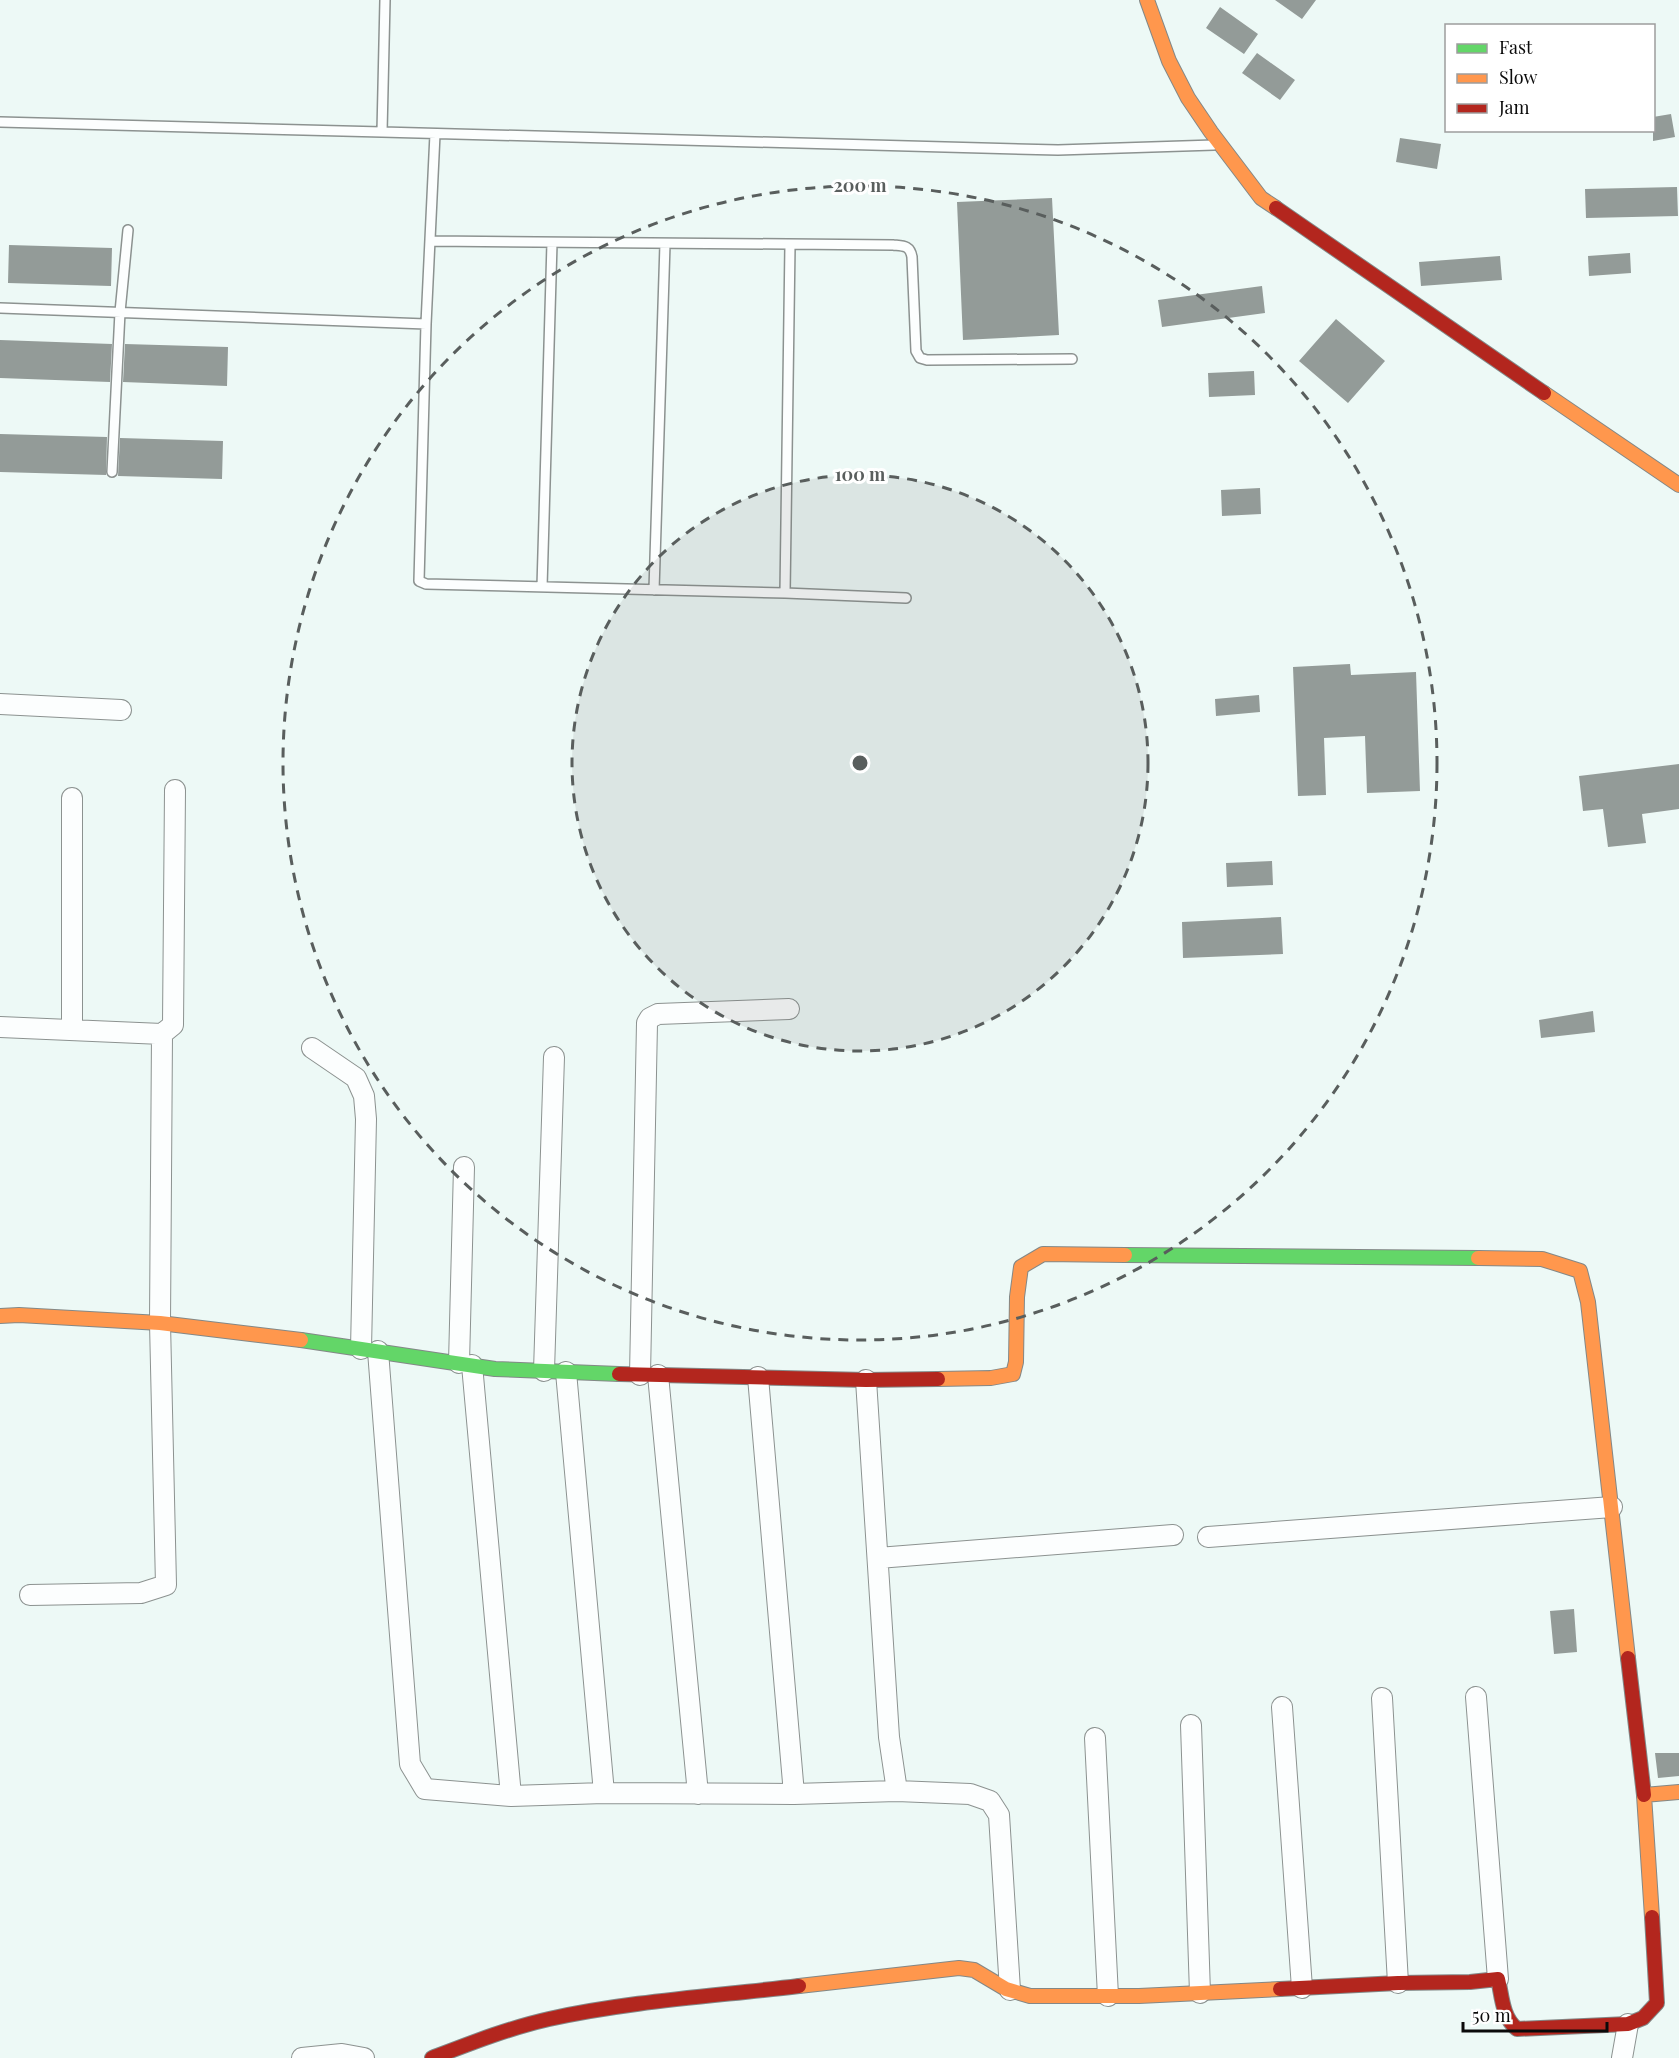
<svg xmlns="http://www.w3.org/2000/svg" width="1679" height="2058" font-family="'Playfair Display',serif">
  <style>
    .building { fill: #939b98 }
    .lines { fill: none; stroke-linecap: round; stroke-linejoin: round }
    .lane-casing { stroke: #8c9290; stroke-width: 12 }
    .street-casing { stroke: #8c9290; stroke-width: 22 }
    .fast-casing { stroke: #838887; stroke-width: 16 }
    .slow-casing { stroke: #838887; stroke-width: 16 }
    .jam-casing { stroke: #838887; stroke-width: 16 }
    .lane { stroke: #fcfefe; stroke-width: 9 }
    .street { stroke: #fcfefe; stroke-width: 20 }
    .fast { stroke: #63d668; stroke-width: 14 }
    .slow { stroke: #ff974d; stroke-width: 14 }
    .jam { stroke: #b3261e; stroke-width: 14 }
    .ring { fill: none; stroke: #595e5d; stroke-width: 3; stroke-dasharray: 10 8 }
    .centre { fill: #595e5d; stroke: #fff; stroke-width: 3 }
    .ring-label { font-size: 18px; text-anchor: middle; font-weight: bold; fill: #595e5d; stroke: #fff; stroke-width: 6; stroke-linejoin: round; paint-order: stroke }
  </style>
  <rect width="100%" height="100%" fill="#edf9f6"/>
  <path class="building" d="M1275,0H1316L1302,19Z
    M1220,7L1258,34L1244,54L1206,28Z
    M1257,53L1295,80L1280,100L1242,73Z
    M1671,114L1675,137L1653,141V117Z
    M1400,138L1441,144L1437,169L1396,162Z
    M1677,187L1678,216L1586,218L1585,189Z
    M1052,198L1059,335L963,340L957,202Z
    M9,245L112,248L111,286L8,283Z
    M1630,253L1631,273L1589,276L1588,256Z
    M1500,256L1502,280L1421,286L1419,262Z
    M1262,286L1265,313L1162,327L1158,300Z
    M1336,319L1385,361L1348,403L1299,361Z
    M0,340L112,344L110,382L0,378Z
    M125,344L228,347L227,386L123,382Z
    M1254,371L1255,395L1209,397L1208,373Z
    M0,434L107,437L106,475L0,472Z
    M120,438L223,441L222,479L118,476Z
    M1260,488L1261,514L1222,516L1221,490Z
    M1350,664L1351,675L1416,672L1420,791L1367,793L1365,736L1324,738L1326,795L1298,796L1293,667Z
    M1259,695L1260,712L1216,716L1215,699Z
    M1679,764V809L1642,814L1646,843L1608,847L1603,809L1583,811L1579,776Z
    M1272,861L1273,885L1227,887L1226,863Z
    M1281,917L1283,954L1183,958L1182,922Z
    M1593,1011L1595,1032L1541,1038L1539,1020Z
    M1574,1609L1577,1652L1554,1654L1550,1611Z
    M1655,1753H1679V1776L1658,1778Z"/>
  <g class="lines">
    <g class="lane-casing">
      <path id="lane" d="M0,122L382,132L385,0
        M382,132L1058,150L1214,145
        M430,241L893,245C903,246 910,245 912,257L916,351L920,358L927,360L1072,359
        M0,308L426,324L435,134
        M426,324L419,581L426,584L785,593L906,598
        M112,472L120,312L128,230
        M542,587L552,243
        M654,590L665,244
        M785,593L790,245"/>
    </g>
    <g class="street-casing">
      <path id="street" d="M0,704L121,710
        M0,1027L162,1034L160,1323L166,1585L141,1593L30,1595
        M72,1029V798
        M162,1034L173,1025L175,790
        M312,1048L356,1078L364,1096L366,1119L361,1349
        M378,1351L410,1764L425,1789L511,1796L604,1793L794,1794L897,1791
        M459,1363L464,1167
        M472,1365L511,1796
        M544,1371L554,1057
        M566,1372L604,1793
        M640,1375L647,1023L650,1018L658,1014L789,1009
        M658,1375L698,1794
        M758,1377L794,1794
        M866,1380L889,1737L897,1791L970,1794L990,1801L999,1815L1010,1990
        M1208,1537L1612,1507
        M878,1558L1173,1535
        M1476,1697L1498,1979
        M1382,1698L1398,1983
        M1282,1707L1302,1988
        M1191,1725L1200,1993
        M1095,1738L1108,1996
        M302,2058L342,2054L364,2058
        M1622,2058L1628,2024"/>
    </g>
    <g class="fast-casing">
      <path id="fast" d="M1125,1255L1478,1258
        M301,1340L495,1369L619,1374"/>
    </g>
    <g class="slow-casing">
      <path id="slow" d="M1147,0L1169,61L1188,98L1211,132L1261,198L1276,208
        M1544,393L1679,485
        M1478,1258L1542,1259L1580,1271L1588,1302L1628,1658
        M0,1316L19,1315L160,1323L301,1340
        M938,1379L991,1378L1013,1374L1016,1362L1017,1297L1021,1267L1043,1254L1125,1255
        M1652,1917L1644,1795L1679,1792
        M799,1986L959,1968L974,1970L1006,1989L1030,1996H1139L1280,1989"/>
    </g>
    <g class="jam-casing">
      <path id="jam" d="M1276,208L1544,393
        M619,1374L866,1380L938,1379
        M1628,1658L1644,1795
        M1280,1989L1398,1983L1470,1982L1498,1979C1502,1996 1502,2017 1517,2029L1628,2024L1643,2018L1657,2003L1652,1917
        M432,2058C471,2043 509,2028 549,2019C631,2001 716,1996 799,1986"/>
    </g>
    <use href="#lane" class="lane"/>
    <use href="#street" class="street"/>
    <use href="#fast" class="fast"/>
    <use href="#slow" class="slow"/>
    <use href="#jam" class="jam"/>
  </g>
  <circle cx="860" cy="763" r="288" fill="#595e5d" fill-opacity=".12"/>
  <g class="ring">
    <circle cx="860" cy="763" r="288"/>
    <circle cx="860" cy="763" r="577"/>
  </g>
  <circle cx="860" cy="763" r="9" class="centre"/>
  <g class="ring-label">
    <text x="860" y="192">200 m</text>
    <text x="860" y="481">100 m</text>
  </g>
  <rect x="1445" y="24" width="210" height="108" fill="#ffffff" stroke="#9d9d9d" stroke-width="1.5"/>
  <rect x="1457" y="44" width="30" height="9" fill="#63d668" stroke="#9d9d9d" stroke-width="1.5"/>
  <text x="1499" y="54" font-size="18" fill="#0a0a0a">Fast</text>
  <rect x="1457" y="74" width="30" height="9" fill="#ff974d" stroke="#9d9d9d" stroke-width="1.5"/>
  <text x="1499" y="84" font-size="18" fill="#0a0a0a">Slow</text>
  <rect x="1457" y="104" width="30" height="9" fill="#b3261e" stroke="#9d9d9d" stroke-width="1.5"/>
  <text x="1499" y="114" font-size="18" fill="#0a0a0a">Jam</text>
  <path d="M1463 2022v9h144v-9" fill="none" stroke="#0a0a0a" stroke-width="3"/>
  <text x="1472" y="2022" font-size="18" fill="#0a0a0a" stroke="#ffffff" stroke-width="4.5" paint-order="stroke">50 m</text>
</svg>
